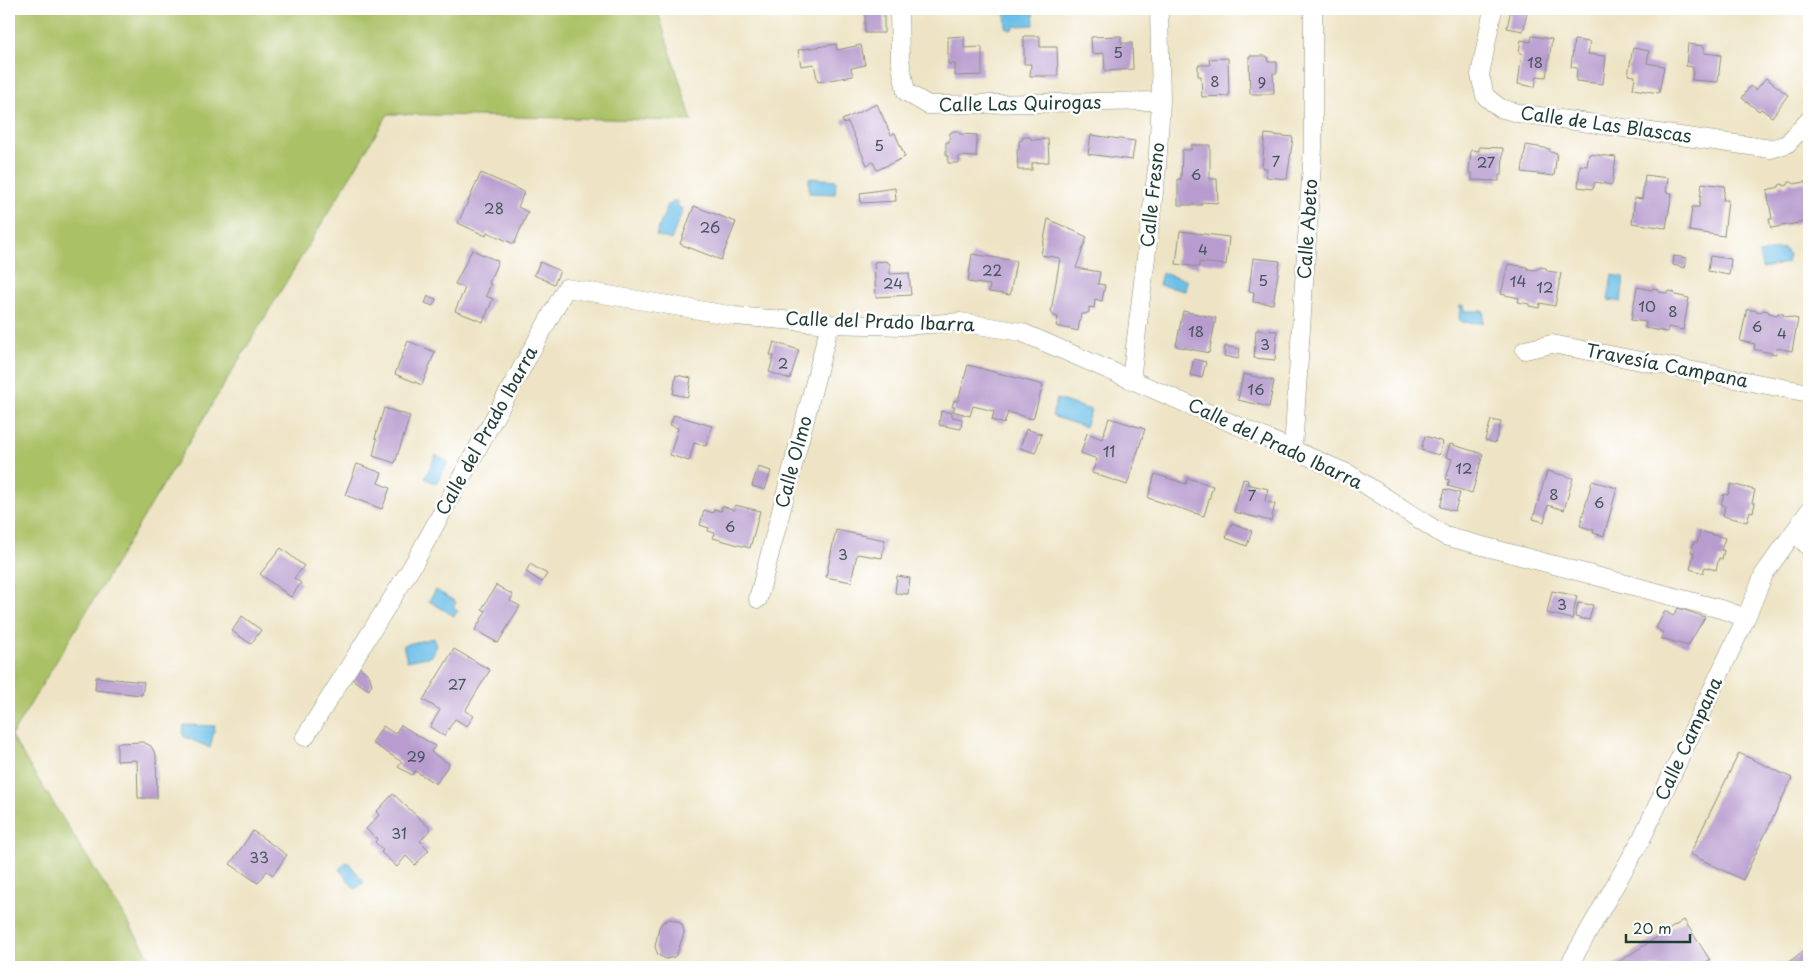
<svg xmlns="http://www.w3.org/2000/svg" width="1818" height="976" font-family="'Playpen Sans',sans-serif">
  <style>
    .green { fill: #abc166; stroke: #657f4d }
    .water { fill: #6cc0e8; stroke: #467e8e }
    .building { fill: #b89ccf }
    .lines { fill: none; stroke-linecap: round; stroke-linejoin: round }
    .street-casing { stroke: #86907c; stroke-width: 19 }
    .street { stroke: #fff; stroke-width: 18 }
    .labels { text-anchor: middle; stroke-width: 5; stroke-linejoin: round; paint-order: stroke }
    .number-label { font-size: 15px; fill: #45555b }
    .street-label { font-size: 18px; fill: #1f3d34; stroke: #fff }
  </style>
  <rect width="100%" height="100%" fill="#fff"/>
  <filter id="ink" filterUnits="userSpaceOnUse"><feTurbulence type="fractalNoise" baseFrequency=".02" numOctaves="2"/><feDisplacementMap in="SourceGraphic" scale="10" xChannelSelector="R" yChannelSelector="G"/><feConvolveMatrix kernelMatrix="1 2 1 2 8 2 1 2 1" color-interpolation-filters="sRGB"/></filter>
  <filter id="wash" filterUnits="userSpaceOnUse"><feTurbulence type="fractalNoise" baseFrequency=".0096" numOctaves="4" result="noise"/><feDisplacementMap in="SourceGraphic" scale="20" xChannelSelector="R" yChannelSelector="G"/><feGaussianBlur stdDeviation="1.12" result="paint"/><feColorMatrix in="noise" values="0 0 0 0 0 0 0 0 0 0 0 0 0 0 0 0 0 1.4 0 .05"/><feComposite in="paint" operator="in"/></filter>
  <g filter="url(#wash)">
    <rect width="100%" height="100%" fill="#eee4c5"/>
    <path class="green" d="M9,9H657L692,121L388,114L11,736L156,967H9Z"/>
    <path class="water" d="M1033,12L1034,25L1015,26L1013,29L1009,30L1006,27L1005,13Z
      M809,178L836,180L835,194L809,193Z
      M673,201H678V207L683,209L671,240L656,235L668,204L671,205Z
      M1784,248L1789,255L1787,263L1762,268L1759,253Z
      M1162,273L1187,280L1185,291L1159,285Z
      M1612,275L1624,277L1621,302L1608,300Z
      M1460,306H1464V311H1484L1483,323L1459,322Z
      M1057,399L1091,410L1085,427L1052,416Z
      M436,455L448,462L436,484L425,478Z
      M436,590L456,602L453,608L458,611L454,616L429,601Z
      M434,638L436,648L432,656L407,661L403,645Z
      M184,725L215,726L210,748L183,736Z
      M348,862L364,882L355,889L339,869Z"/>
    <g id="blocks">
      <path class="building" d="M1511,9H1528L1523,31L1507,28Z
        M865,12H884V33H865Z
        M964,36V48L982,47V75L955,76V64H948V37Z
        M1024,36H1040V47H1057L1058,76H1030L1031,64H1024Z
        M1121,36V43H1132L1133,69L1105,71L1104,53L1092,54L1091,37Z
        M1532,36L1552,39L1546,77L1537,76L1535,87L1518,84L1522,53L1519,52L1521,40L1531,42Z
        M1574,40L1590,42L1588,54L1606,56L1603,84L1576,81L1577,68L1571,67Z
        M836,44L837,50L861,45L865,65L851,68L853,76L818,82L814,64L801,66L798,50Z
        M1688,44L1704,46V53L1721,55L1718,82L1692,80L1693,67L1686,66Z
        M1633,48L1649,51L1647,63L1664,66L1659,93L1633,89L1635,76L1628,75Z
        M1249,56H1267L1268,62H1277V73H1273L1274,94H1250Z
        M1228,58L1229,96L1202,97L1201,76H1198V65H1210L1209,59Z
        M1766,78L1788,95L1772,117L1761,109L1759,111L1742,98L1750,86L1756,90Z
        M877,104L891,135L895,133L905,157L877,170L873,162L867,165L848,122L844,124L842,120Z
        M953,131H958L960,134L977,135L976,157L959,156V163H948V156L946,155V142H949L950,133Z
        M1265,134L1293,137L1287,179L1266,177L1267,168H1262Z
        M1091,135L1135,141L1132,160L1088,154Z
        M1023,137H1030L1032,140L1048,139L1049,162L1032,163V170H1018L1017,149H1019V141L1022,140Z
        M1191,145H1210V179H1217L1218,203L1202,202V205H1178V179H1181L1182,150H1191Z
        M1526,145L1550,149V152L1557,153L1554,176L1522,172Z
        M1479,147L1503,148L1502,175H1499V181L1472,180V173H1469L1471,150L1479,151Z
        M1589,154L1616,157L1612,185L1595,182L1593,189L1578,187L1580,165L1587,166Z
        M481,173L524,192L518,207L528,212L514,244L487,232L486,236L458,223Z
        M1645,175L1668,178L1666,192L1672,193L1666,228L1632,223L1635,198L1642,199Z
        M1789,182H1792L1794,184L1805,182L1809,204V221L1771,228L1769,219H1772L1767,190L1779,187V185L1783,184L1784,186L1788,185Z
        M1702,183L1725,186L1723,200H1728L1724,236L1689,231L1692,207H1699Z
        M895,188L896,201L861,203L860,193Z
        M694,206L736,222L721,260L680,244Z
        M1048,219L1087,237L1076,268L1100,272L1098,284L1105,285L1102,301L1095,299L1094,308L1089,307V312L1085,314H1081L1078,331L1056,326L1058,317L1054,316L1051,312L1060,258L1041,255Z
        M1180,231L1229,237L1226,265L1199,262V267L1176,264Z
        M472,250L498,261L489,283L491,284L486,296L493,299L483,322L455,311L465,288L455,284Z
        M972,254L1016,261L1010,295L989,292L990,285L968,282Z
        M1674,256L1687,258L1685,268L1673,265Z
        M1710,256L1731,259L1729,275L1708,271Z
        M1253,258L1280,261L1273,304L1253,302L1254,292L1249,291Z
        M886,261L890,264V274L909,273L911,295L876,297L874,262Z
        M540,262L560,271L554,284L534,275Z
        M1508,264L1527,267L1528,269L1535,270L1541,267L1546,268L1547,271L1561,273L1555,306L1540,303L1539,308L1529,306V304L1518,302L1519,298L1501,294Z
        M1637,287L1652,290L1653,288L1658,289L1659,292L1668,293L1669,291L1674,292L1675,295L1689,298L1683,330L1668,327L1667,332L1645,328L1646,322L1631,320Z
        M428,296L436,299L433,306L425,303Z
        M1747,309L1761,312L1763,310L1768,311L1769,313L1777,315L1778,313L1783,314L1784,316L1798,319L1792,351L1777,348L1776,354L1766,352L1754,349L1755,344L1740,341Z
        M1183,311L1216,318L1209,353L1176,346Z
        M1256,330L1277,331L1275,360L1254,358Z
        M408,341L435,352L422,385L395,374Z
        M774,342L799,350L790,379L769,372L774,356L770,355Z
        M1225,346L1240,349L1238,359L1224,356Z
        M1194,359L1206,362L1202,378L1190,375Z
        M968,365L1043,385L1033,419L1008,412L1004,424L992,420L994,411L973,406L970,416L953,411L955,407H952L954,400L958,401Z
        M1243,374L1274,381L1269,407L1238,400Z
        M676,375L691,378L688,397L673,394Z
        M384,408L410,416L395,463L373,456L377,439L375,438Z
        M941,411L952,413V417L962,419L961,429L939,425Z
        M674,415L712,426L706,446L694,443L689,461L670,455L678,428L670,425Z
        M1109,418L1145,429L1127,485L1092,473L1097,459L1081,453L1087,433L1102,439Z
        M1491,420L1501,422L1495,443L1485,440Z
        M1026,429L1042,434L1035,453L1020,448Z
        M1425,436L1443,442L1439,455L1421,450Z
        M1450,444L1483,454L1472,493L1448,486L1449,480L1446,479L1452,459L1446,457Z
        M357,464L382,473L378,483L390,488L382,509L345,495Z
        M758,467L771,471L765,490L752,486Z
        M1547,471L1573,478L1564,510L1548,505L1544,522L1533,519Z
        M1155,474L1186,484L1188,478L1213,486L1204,516L1148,498Z
        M1243,479L1248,480L1247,484L1268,489L1265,501L1275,504L1271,521L1234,512Z
        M1592,481L1617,488L1604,536L1593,533L1594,530L1580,526Z
        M1731,484L1755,490L1752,503H1755L1753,512L1750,511L1747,522L1723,516L1725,506L1721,504L1724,494L1728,495Z
        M1445,489L1460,493L1455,511L1440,507Z
        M735,505L760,511L750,548L713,538L715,533L708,531L709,528L700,525L704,510L713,513L714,509L721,511L722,506L734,510Z
        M1232,523L1252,531L1247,546L1226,538Z
        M836,530L885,540L882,558L857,554L851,582L826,577Z
        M1700,531L1725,538L1721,550H1724L1722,559L1719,558L1716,570L1705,567L1703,573L1690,569L1694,553L1691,552L1694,542L1697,543Z
        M281,548L304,566L294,578L301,583L291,597L260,574Z
        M530,564L547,574L542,582L526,572Z
        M897,576L910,578L908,594L895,593Z
        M496,585L513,595L510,601L520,606L498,643L475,630L486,611L482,609Z
        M1552,591L1577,596L1572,619L1547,613Z
        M1578,603L1593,605L1589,620L1575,617Z
        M1678,608L1705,617L1688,646L1661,638L1663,633L1656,628L1665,611L1673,616Z
        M242,616L261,630L251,644L232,631Z
        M454,649L490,670L465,711L474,716L467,726L455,719L444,736L430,727L440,710L423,700Z
        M358,666L369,675L372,684L369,690L350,678Z
        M96,677L144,682L142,695L95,690Z
        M401,725L435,746L431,752L449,764L436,784L415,771L412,775L398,767L402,762L372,743L383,726L395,734Z
        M143,742L151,746L156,755L157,798H138L137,760L117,761V743Z
        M1739,753L1792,778L1743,880L1690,854Z
        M393,794L431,829L420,841L429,850L415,865L406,856L397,867L381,852L383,850L375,842L377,839L366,829L379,815L376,812Z
        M253,831L287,855L273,875L267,871L258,883L230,864Z
        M670,919L679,922L683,927L684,933L677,954L674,957L666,959L658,955L655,947L659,927L663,922Z
        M1684,920L1710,960L1706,962L1709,967H1612V966Z
        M1809,946V967H1783Z"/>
    </g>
  </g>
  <g filter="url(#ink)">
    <use href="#blocks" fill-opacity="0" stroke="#86907c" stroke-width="1"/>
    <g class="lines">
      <g class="street-casing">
        <path id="street" d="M899,9L900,60L906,92L928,105L1161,101
          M1493,9L1480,75L1485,96L1500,108L1518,113L1771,149L1787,144L1809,120
          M1525,350L1552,344L1809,393
          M1131,380L1157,168L1161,101L1159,9
          M1293,449L1313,148V9
          M1794,532L1809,547
          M758,599L830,324
          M305,737L413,565L566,288L735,316L830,324L902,326L960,322L1021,332L1349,474L1445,536L1724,610L1746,618
          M1568,967L1641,840L1746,618L1764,574L1809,511"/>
      </g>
      <use href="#street" class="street"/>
    </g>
  </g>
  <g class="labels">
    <g class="number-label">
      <text x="1118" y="58">5</text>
      <text x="1535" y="68">18</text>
      <text x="1215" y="87">8</text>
      <text x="1262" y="88">9</text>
      <text x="879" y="151">5</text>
      <text x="1276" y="167">7</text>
      <text x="1486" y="168">27</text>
      <text x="1196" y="180">6</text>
      <text x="494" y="214">28</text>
      <text x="710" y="233">26</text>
      <text x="1203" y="255">4</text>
      <text x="992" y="276">22</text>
      <text x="1263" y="286">5</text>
      <text x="1518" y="287">14</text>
      <text x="893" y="289">24</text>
      <text x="1545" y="293">12</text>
      <text x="1647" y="312">10</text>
      <text x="1673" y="317">8</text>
      <text x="1757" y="332">6</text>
      <text x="1196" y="337">18</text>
      <text x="1782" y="339">4</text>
      <text x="1265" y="350">3</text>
      <text x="783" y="369">2</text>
      <text x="1256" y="395">16</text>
      <text x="1109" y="457">11</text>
      <text x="1464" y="474">12</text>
      <text x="1554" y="500">8</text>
      <text x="1252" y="501">7</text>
      <text x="1599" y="508">6</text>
      <text x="730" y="532">6</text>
      <text x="843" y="560">3</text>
      <text x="1562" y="610">3</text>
      <text x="457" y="690">27</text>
      <text x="416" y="762">29</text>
      <text x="399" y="839">31</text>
      <text x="259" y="863">33</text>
    </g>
    <g class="street-label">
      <text transform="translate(1020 104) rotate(-1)" y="6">Calle Las Quirogas</text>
      <text transform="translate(1606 125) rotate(8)" y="6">Calle de Las Blascas</text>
      <text transform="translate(1153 195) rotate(-84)" y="6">Calle Fresno</text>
      <text transform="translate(1308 229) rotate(-86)" y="6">Calle Abeto</text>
      <text transform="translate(880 322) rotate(2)" y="6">Calle del Prado Ibarra</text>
      <text transform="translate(1667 366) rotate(11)" y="6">Travesía Campana</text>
      <text transform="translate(487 431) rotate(-61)" y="6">Calle del Prado Ibarra</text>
      <text transform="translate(1275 444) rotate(25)" y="6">Calle del Prado Ibarra</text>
      <text transform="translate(794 462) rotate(-75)" y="6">Calle Olmo</text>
      <text transform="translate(1689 739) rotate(-65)" y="6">Calle Campana</text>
    </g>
  </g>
  <rect width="1818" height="976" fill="none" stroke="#fff" stroke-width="30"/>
  <path d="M1626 934v8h64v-8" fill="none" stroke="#1f3d34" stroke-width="2.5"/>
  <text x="1633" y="934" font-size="15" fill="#1f3d34" stroke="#ffffff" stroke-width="4" paint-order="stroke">20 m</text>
</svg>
